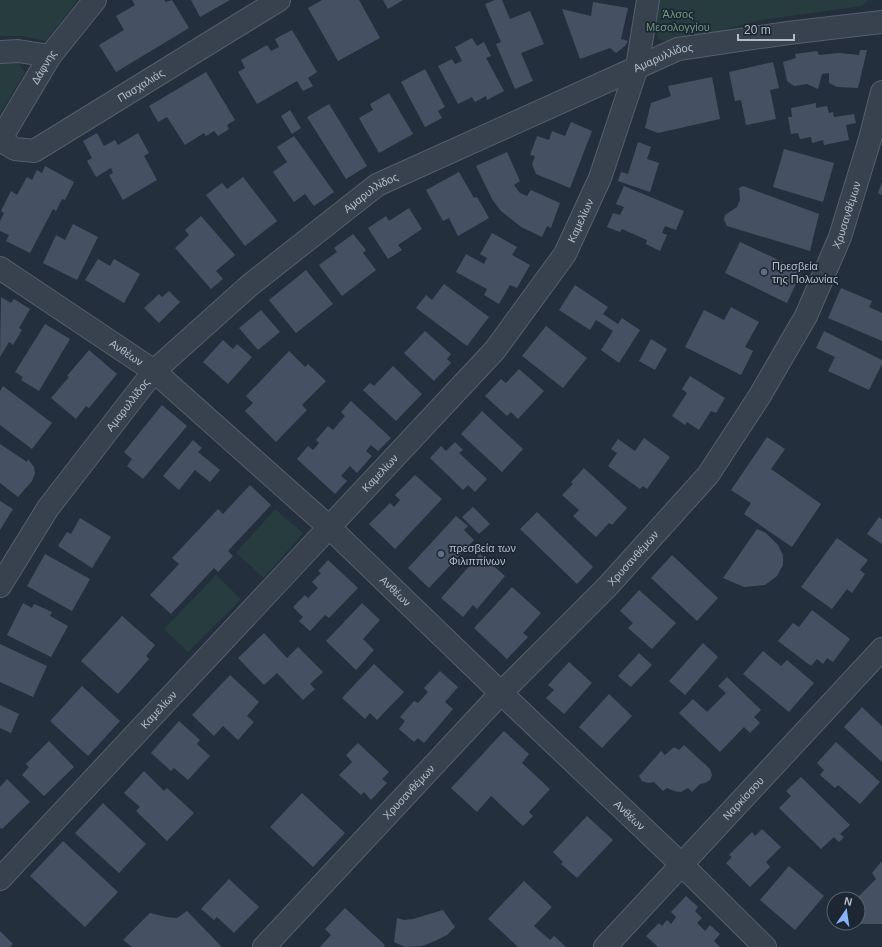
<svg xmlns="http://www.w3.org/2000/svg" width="882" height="947" font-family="Helvetica,sans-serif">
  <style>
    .green { fill: #263c3f }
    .building { fill: #455162 }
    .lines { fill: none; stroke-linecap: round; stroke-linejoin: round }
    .minor-casing { stroke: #565f6c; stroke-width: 24 }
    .minor { stroke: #38414e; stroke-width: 22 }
    .service-dot { fill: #5c6f8a; stroke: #1d2633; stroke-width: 1.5 }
    .labels { text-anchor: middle; stroke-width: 3.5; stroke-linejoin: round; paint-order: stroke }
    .park-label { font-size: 11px; fill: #6b9a76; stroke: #1d2633 }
    .street-label { font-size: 11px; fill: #b4bcc9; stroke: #1d2633 }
    .poi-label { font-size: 11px; fill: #b4bcc9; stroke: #1d2633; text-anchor: start }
  </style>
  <rect width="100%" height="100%" fill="#242f3e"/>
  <path class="green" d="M0,0H78L46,41L22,36H0Z
    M658,0H869L862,6L762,20L671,43L658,39L657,16Z
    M14,57L25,72L0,114V58Z
    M275,509L303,533L264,578L236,553Z
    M216,575L241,599L188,652L164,629Z"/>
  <path class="building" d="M132,0H164L166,2L172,0L189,28L116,72L99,45L124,30L116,16L135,5Z
    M191,0H230L200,17Z
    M322,0H359L380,38L338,61L308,8Z
    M383,0H403L388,9Z
    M495,0H502L510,19L530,11L544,44L521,53L533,81L515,89L496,44L501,42L485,4Z
    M593,2L628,8L621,39L628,41L625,46L616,53L610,48L580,59L562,9L591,16Z
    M292,30L317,72L308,78L313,86L303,91L297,81L257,104L238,72L245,68L241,60L267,45L271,51L279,47L275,39Z
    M472,38L477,46L484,42L491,56L486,58L504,91L487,100L486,96L475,102L472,97L458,104L438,66L452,59L455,64L462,61L455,47Z
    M860,50H867L858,88L837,87L829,83V73L822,74L818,89L807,84L794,86L787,81L783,62L796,58L795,54L817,51L819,55L839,53L859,55Z
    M773,62L779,88L770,90L776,119L746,125L741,100L735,101L729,72Z
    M425,69L445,107L438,111L442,118L425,127L401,82Z
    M206,72L235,120L227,125L229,129L218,136L214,131L206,136L204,133L185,145L167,117L158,122L149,106Z
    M712,77L720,119L658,133L645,128L651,103L671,96L668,86Z
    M389,93L413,134L379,153L359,118L373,110L370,104Z
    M816,103V108L827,106L829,113L833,112L834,117L854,114L856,123L846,125L849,140L824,145L823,140L812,143L811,137L800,139L798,133L791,134L788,117H792L791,108Z
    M329,104L367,166L346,179L307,117Z
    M290,110L301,128L292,134L281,116Z
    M571,122L592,131L570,188L536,174L532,164L535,156L530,155L537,136L549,140L552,131L565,136Z
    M97,133L104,146L115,140L118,145L138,133L149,153L144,156L157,180L123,200L109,175L113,173L111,168L96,177L87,161L92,158L83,141Z
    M294,136L334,192L314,206L305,194L294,202L273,172L287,162L277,147Z
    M638,142L651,147L647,159L659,163L650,192L618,181L621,172L628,174Z
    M784,149L834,163L823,202L773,187Z
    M507,152L520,181L514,185L520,193L527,196L531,190L560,203L551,228L547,226L542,237L521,227L501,211L492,199L476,166Z
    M45,166L74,182L65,200L62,199L56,211L53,209L30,253L6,241L9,235L0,231V221L4,213L1,211L11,191L17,195L27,177L32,180L37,170L42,173Z
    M459,172L474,198L477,197L489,218L458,236L449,218L443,221L426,190Z
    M243,177L277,221L245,246L206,195L222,183L227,189Z
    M882,182V195L878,193Z
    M624,186L684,211L676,230L665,226L662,233L667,235L660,251L646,244L647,240L622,229L620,232L607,227L613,213L620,215L624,207L616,204Z
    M743,186L819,214L810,251L727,226L724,220L725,215L737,207L740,200L739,188Z
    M409,208L422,229L398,245L402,250L388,259L368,228L386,216L389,221Z
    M201,216L235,255L216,271L223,279L211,289L175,248L189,235L185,230Z
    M73,224L98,237L77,280L43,263L56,235L65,240Z
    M492,233L517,247L512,255L530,265L517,288L510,285L499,304L484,295L487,289L456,272L466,254L484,264L487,258L480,254Z
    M353,234L366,250L363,253L376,270L342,296L319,265L337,252L334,248Z
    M740,242L802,271L787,303L725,273Z
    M98,259L110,266L114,259L140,274L124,303L85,280Z
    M306,270L333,304L296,333L269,300Z
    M444,284L489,317L467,346L416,308L426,295L432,300Z
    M575,285L608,307L603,314L618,324L622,318L640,330L619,363L601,350L613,331L596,320L590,330L559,310Z
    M841,288L872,301L869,307L882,313V341L828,318Z
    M169,291L180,302L159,323L144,308L159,294L162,297Z
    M1,297L11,303L14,299L30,309L19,328L22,330L13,345L9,342L0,357Z
    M731,307L759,322L745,347L753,351L741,375L685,347L704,310L724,320Z
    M261,310L280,332L258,350L239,328Z
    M45,324L70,339L39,391L21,380L23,377L15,372Z
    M546,326L587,358L563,388L522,356Z
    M425,331L451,354L447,359L451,363L434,381L404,353Z
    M824,331L882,360V364L869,390L828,371L835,357L816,348Z
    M651,339L667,349L655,370L639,361Z
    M223,340L233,349L237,344L252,357L228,384L203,362Z
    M89,350L117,374L89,408L86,406L76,419L51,398L69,377L67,376Z
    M289,351L305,367L308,364L326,381L302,405L307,410L276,442L245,411L253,403L246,396Z
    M393,366L422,394L396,421L363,390L370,383L374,386Z
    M519,369L544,391L518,419L511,412L507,416L485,396L501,379L506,383Z
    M690,376L725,398L716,413L711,411L699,430L687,422L685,425L672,416L687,393L682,389Z
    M3,386L52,423L32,449L0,425V391Z
    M351,401L391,438L378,451L371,445L366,451L372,456L357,473L350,466L341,476L347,481L335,494L297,459L308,446L313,450L319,443L316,440L328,426L333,430L345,416L341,412Z
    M162,405L187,426L143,479L127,466L132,459L124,452Z
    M482,411L523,449L502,472L461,434Z
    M767,437L785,449L771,469L821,504L792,547L744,514L751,503L731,490Z
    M644,438L670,457L647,489L643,486L640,489L608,466L617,453L611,449L618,439L635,451Z
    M193,440L202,448L198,452L220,470L210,482L195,470L179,490L163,476Z
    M455,442L463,450L459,453L487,479L475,492L468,485L463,490L430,458L441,446L446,451Z
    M0,444L27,462L28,459L34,467L35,473L32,481L18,497L0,483Z
    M584,468L627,508L612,525L609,523L596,537L573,516L579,510L562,495L573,484L571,482Z
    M415,475L442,499L395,549L369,524L390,503L394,507L400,500L395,495Z
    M250,485L271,505L228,551L233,556L218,572L214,568L171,614L150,595L179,564L172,558L218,509L223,514Z
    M0,501L13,509L0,530Z
    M473,507L490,524L479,534L462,517Z
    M537,512L593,567L577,584L520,529Z
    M456,516L468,526L464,530L474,540L429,588L408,568Z
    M879,517L882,519V544L867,534Z
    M80,518L111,537L92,568L58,546L67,532L71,534Z
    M757,529L766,533L778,545L783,555V565L777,576L765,585L744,587L723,578Z
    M837,538L868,560L860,570L865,574L852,593L847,589L832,609L801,587Z
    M45,554L90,579L72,611L27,586Z
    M480,554L505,576L477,609L473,605L463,617L441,598Z
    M672,555L718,598L697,621L651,578Z
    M328,560L358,588L329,618L325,615L310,631L299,621L303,617L293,607L305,595L308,598L318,588L312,582L321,573L318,571Z
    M512,587L541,613L523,633L528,637L507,659L474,628Z
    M639,590L676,623L652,649L628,628L633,623L620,611Z
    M23,603L32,608L34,604L52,612L50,616L68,626L51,657L7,635Z
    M362,603L380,620L363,639L374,650L356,670L326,641Z
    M812,610L850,639L833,662L827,658L823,664L817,659L811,666L778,641L793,623L799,627Z
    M122,616L155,645L146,656L149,659L118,694L81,661Z
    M264,633L287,658L298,647L323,672L310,684L315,689L303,700L277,673L264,685L238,658Z
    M703,643L718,657L685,695L669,681Z
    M0,644L47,666L33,697L0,682Z
    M763,651L781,666L787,660L814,683L789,712L743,674Z
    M639,653L652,665L631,687L618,676Z
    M569,662L592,683L564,714L546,698L554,690L548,685Z
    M374,664L404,692L377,720L370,713L365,719L342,698Z
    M440,671L458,687L445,702L453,709L424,743L418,738L414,742L399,729L405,721L400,717L414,701L418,703L428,692L424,688Z
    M230,675L259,702L247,716L254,722L238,740L223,726L214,736L192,715Z
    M727,677L761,710L754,717L760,723L750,733L744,727L720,752L679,713L693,699L707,712L726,693L718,686Z
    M82,686L120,721L88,756L50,721Z
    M609,694L632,716L602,748L579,727Z
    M0,705L19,714L11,733L0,728Z
    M862,707L882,726V762L844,727Z
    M179,721L200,740L197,744L210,756L188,780L174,768L171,771L151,753Z
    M504,731L529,754L522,763L550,789L529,812L533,816L523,826L491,796L477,812L451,788Z
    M49,741L74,767L44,796L22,775L29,767L26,764Z
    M836,742L880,782L860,804L838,785L835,788L820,775L824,770L817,763Z
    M358,743L389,772L382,779L387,783L371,800L364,792L361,795L339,775L352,762L346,755Z
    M684,745L710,769L712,775L710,780L705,783L700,784L692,792L688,788L681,792L674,791L667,788L663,791L654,782L648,783L642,781L639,776L661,751L665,755L674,747L679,750Z
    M144,771L164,791L167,788L194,813L167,841L136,811L140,807L124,793Z
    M801,777L850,825L840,834L844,837L839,842L834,837L821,849L779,808L791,796L786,791Z
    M7,779L30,802L2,829L0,828V787Z
    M302,793L345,833L313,867L270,827Z
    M103,803L146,844L119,873L75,833Z
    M587,816L613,840L577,878L561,864L563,862L553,852Z
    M762,829L781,847L766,862L770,867L750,887L726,863L732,857L729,855L752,832L755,836Z
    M63,841L118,892L85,927L30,876Z
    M882,861V924H858V899H856L876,879L872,873Z
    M789,866L824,896L795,930L760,900Z
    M229,879L259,907L234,933L217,917L214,920L201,909Z
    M524,881L552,907L534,926L550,940L554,936L566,947H518L488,919Z
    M686,896L698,907L695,911L702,918L697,923L705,931L710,925L720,934L714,941L720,947H658L646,936L659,923L662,926L667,920L671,924L676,917L671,912Z
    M345,908L385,945L383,947H320L331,935L325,929Z
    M443,910L455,927L447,935L435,941L422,946L405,947L394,942L397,918L404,920L413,919Z
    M187,911L221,946V947H132L123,940L150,913L166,917L177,918Z
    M0,931L13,944L10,947H0Z"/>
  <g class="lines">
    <g class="minor-casing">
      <g id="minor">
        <path d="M0,52L18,51L50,56"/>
        <path id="s1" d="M0,140L15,149L34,151L279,0"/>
        <path id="s2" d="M0,140L50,56L95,0"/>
        <path id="s3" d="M0,268L154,371L329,527L501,693L682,865L765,947"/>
        <path id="s4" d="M0,586L48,508L154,371L250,285L377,185L678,49L788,33L882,22"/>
        <path id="s5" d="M0,879L495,350L565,254L600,178L637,67L648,0"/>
        <path id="s6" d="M264,947L501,693L607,587L708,475L759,397L806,316L840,237L870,139L882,92"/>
        <path id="s7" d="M605,947L882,649"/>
      </g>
    </g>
    <use href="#minor" class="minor"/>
  </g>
  <g class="service-dot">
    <circle cx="764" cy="272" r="4"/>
    <circle cx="441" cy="554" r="4"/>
  </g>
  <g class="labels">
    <g class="park-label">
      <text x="678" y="18">Άλσος<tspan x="678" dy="13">Μεσολογγίου</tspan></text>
    </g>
    <g class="street-label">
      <text dy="4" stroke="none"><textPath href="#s4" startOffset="869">Αμαρυλλίδος</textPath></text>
      <text dy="4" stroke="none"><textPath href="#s2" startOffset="85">Δάφνης</textPath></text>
      <text dy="4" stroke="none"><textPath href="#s1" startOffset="162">Πασχαλιάς</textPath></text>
      <text dy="4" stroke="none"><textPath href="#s4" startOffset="546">Αμαρυλλίδος</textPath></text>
      <text dy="4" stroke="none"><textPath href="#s6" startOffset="944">Χρυσανθέμων</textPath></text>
      <text dy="4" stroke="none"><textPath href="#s5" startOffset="880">Καμελίων</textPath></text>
      <text dy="4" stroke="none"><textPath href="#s3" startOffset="152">Ανθέων</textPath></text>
      <text dy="4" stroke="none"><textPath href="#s4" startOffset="222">Αμαρυλλίδος</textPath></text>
      <text dy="4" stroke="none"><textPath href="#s5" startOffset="556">Καμελίων</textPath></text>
      <text dy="4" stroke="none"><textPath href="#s6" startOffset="536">Χρυσανθέμων</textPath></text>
      <text dy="4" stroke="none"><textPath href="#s3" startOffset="512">Ανθέων</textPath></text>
      <text dy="4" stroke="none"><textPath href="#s5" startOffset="232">Καμελίων</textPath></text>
      <text dy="4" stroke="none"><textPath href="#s6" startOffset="212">Χρυσανθέμων</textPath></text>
      <text dy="4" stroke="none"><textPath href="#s7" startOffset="203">Ναρκίσσου</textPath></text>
      <text dy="4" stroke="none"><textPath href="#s3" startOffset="836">Ανθέων</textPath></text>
    </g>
    <g class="poi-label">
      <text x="772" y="270">Πρεσβεία<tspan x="772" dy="13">της Πολωνίας</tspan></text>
      <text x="449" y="552">πρεσβεία των<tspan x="449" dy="13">Φιλιππίνων</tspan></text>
    </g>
  </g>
  <g transform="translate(846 911) rotate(13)"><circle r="19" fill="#1d2633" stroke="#59626f"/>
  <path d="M0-3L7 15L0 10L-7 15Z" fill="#8ab4f8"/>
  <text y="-6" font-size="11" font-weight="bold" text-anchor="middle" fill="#b4bcc9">N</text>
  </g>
  <path d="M738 34v6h56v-6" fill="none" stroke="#b4bcc9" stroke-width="2"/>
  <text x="744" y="34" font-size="12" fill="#b4bcc9" stroke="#1d2633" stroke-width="3" paint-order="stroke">20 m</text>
</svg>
